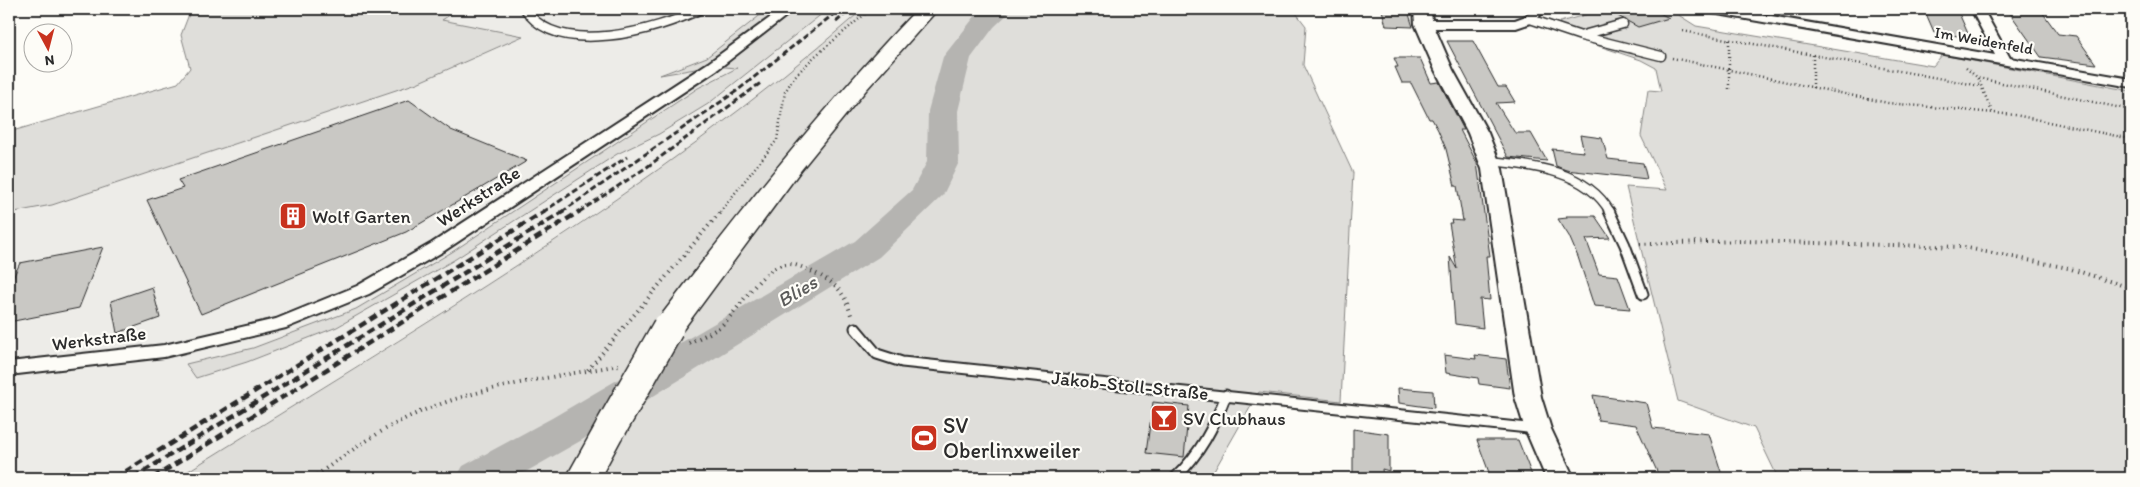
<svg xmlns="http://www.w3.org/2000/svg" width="2140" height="487" font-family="Itim,sans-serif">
  <rect width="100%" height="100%" fill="#fdfcf7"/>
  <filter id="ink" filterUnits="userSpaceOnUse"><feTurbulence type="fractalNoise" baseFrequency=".02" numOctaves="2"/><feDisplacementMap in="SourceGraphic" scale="10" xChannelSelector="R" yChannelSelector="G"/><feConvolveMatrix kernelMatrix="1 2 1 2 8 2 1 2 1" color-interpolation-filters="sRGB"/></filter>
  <g filter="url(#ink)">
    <path fill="#edece8" d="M459,9H768L707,57L664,73L713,66L739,68L698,88L452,252L356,309L253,348L186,364L197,378L247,362L337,327L454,260L617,154L659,134L708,104L828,9H863L809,56L738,113L644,180L494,280L177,478H9V213L52,205L417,83L522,37L442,20Z"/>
    <path fill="#dfdeda" stroke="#858482" d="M191,9H459L442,20L523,36L417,83L52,205L9,213V132L178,83L190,68L181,35Z
      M768,9H828L708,104L659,134L617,154L454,260L337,327L247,362L196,378L186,364L253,348L356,309L452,252L698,88L737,68L713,66L660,75L707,57Z
      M863,9H1293L1306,26L1303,65L1353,173L1341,401L1259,392L1210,478H177C412,331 654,192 863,9Z
      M1606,9H1669L1696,26L1933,66L1942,55L2131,91V478H1778L1754,428L1678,401L1626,187L1667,190L1641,136L1648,90L1661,91L1656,68L1641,60L1554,31L1560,22Z"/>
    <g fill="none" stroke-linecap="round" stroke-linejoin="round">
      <path fill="#b5b4b1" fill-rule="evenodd" d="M984,9H1013L994,27L971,58L958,111L959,162L943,195L879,257L582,440L515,478H456L463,466L552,418L855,241L912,190L927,162L928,111L943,57L976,15Z"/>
    </g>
    <path fill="#c9c8c4" stroke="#2b2b2b" d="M1645,9H1652L1669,18L1638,27L1618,16Z
      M1924,9H1957L1970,38L1934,32Z
      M2007,9H2040L2058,34L2076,36L2096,64L2041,57Z
      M1382,10L1408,11L1413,27L1386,26Z
      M1447,41H1473L1498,87H1506L1515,102L1496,103L1515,133H1531L1547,161L1508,157Z
      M1394,58H1420L1431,83L1439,82L1464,130H1460L1477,163L1490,256H1486L1490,300L1480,299L1483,328L1455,324L1450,257L1457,269L1449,223H1452L1451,220L1463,221L1457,186H1455L1446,149L1438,130L1432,119H1429L1411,83H1402L1395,67H1398Z
      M409,100L451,130L527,161L406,232L201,314L147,200L183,188L178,180Z
      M1580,135L1602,138L1608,159L1643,163L1647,179L1566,170L1556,166L1552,149L1584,152Z
      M1566,216H1595L1610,238L1586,239L1599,274L1618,276L1630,309L1594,306L1578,257L1569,236L1558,219L1567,218Z
      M103,247L79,308L9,322V286L20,263Z
      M152,287L160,318L117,333L111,301Z
      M1444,355L1476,359L1475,355L1506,359L1510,388L1479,384L1478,378L1446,373Z
      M1398,388L1433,391L1434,408L1399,403Z
      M1593,395L1646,403L1653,428L1709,434L1723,478H1660L1636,425L1598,420Z
      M1153,402L1189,406L1184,457L1146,453Z
      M1353,429L1389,434V471L1382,469L1383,478L1353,476Z
      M1477,440H1518L1533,478H1491Z"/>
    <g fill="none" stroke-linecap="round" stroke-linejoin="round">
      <g stroke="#2b2b2b" stroke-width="11">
        <path id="lane-far1" d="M525,9C557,59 658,30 701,9
          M1530,19L1581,36L1661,56
          M1583,35L1623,24
          M1490,161C1533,165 1587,171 1610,212"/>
      </g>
      <g stroke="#2b2b2b" stroke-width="13">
        <path id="lane" d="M1609,211L1625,245L1643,294
          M855,328L877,354L902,362L1536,429
          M1175,478C1200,454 1214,427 1226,395"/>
      </g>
      <g stroke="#2b2b2b" stroke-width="4">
        <path id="street" d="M782,9H795L718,69L444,251L369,294L286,328L164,357L9,375V362L164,345L276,319L357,286L432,243L708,63Z
          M1533,9H1546L1534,22L1516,28H1424L1418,24L1424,20H1515L1526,16Z
          M1706,9H1731L1995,55L1971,9H1983L2010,58L2131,79V87L1712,13Z"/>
      </g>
      <g stroke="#2b2b2b" stroke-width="4">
        <path id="secondary" d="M1414,9H1430L1433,24L1453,70L1488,133L1502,169L1541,397L1551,429L1574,478H1546L1525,429L1515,397L1482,169L1468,133L1435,70L1415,24Z"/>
      </g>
      <g stroke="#2b2b2b" stroke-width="3">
        <path id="highway" d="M917,9H938L866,90L801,170L679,335L668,338L657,335L653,328L657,321C739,213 823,107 917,9Z
          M612,414L624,417L628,426L600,478H566L600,417Z"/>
      </g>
      <path stroke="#2b2b2b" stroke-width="2.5" stroke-dasharray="1 3" stroke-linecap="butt" d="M1683,31L1981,86
        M1729,40V90
        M1813,55V88
        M1672,58L1888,103L2015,115L2131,139
        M1966,68L1978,78L2131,110
        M1978,78L1992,112
        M720,212L777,140L785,92L794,77L814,57L871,9"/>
      <path stroke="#2b2b2b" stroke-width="4" stroke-dasharray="1 4.5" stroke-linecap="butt" d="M1640,244L1744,241L1962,247L2068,268L2131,288
        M689,343C700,337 713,333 723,324C741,308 763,263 790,264C800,265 810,271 819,275C838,285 845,294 851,315
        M588,370L721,211
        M312,478C339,460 366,439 395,424C461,388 546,379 619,365"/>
      <use href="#lane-far1" stroke="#fdfcf7" stroke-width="8"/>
      <use href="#lane" stroke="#fdfcf7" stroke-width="9"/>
      <use href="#street" fill="#fdfcf7" fill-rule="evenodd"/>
      <use href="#secondary" fill="#fdfcf7" fill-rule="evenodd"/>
      <use href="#highway" fill="#fdfcf7" fill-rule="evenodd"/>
      <path stroke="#2b2b2b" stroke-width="3" stroke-dasharray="6 3" stroke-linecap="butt" d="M836,22L851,9
        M543,212L627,157
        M562,212L738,90L840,9
        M579,212L647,167L762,82"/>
      <path stroke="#2b2b2b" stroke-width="4.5" stroke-dasharray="8 4.5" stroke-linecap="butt" d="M115,478L545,211
        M133,478L564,211
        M153,478L580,211"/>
      <g stroke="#2b2b2b" stroke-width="34" stroke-linecap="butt">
        <path id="highway-bridge" d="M612,426L668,328"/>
      </g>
      <use href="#highway-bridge" stroke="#fdfcf7" stroke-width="31"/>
    </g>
  </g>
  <defs>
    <g id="building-square" transform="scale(1.4375)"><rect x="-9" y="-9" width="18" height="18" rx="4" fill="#c8321e" stroke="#fdfcf7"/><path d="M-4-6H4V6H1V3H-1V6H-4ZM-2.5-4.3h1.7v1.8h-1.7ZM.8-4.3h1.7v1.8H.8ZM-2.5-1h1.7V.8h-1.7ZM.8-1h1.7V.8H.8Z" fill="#fff"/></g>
    <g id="bar-square" transform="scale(1.4375)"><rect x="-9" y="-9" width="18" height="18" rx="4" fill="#c8321e" stroke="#fdfcf7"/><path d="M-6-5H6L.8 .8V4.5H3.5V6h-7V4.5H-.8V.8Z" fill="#fff"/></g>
    <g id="stadium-square" transform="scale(1.4375)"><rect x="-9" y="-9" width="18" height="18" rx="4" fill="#c8321e" stroke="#fdfcf7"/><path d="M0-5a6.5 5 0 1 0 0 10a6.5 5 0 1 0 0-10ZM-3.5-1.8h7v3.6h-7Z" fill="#fff"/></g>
  </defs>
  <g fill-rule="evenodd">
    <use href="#building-square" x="293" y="216"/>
    <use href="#bar-square" x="1164" y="418"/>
    <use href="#stadium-square" x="924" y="438"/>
  </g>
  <g text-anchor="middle" stroke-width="4.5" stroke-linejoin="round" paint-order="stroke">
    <g font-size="16" fill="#2b2b2b" stroke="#fdfcf7">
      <text transform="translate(1984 40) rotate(10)" y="6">Im Weidenfeld</text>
    </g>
    <g font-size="19" fill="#2b2b2b" stroke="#fdfcf7">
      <text transform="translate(478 196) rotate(-33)" y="7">Werkstraße</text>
      <text transform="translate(99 338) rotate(-7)" y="7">Werkstraße</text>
      <text transform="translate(1130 385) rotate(6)" y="7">Jakob-Stoll-Straße</text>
    </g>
    <g font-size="19" fill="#2b2b2b" stroke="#fdfcf7" text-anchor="start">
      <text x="312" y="223">Wolf Garten</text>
      <text x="1183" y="425">SV Clubhaus</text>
    </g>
    <g font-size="20" font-style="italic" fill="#5b5b5a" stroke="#fdfcf7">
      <text transform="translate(797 291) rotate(-31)" y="7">Blies</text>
    </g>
    <g font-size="22" fill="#2b2b2b" stroke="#fdfcf7" text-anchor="start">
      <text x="943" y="433">SV<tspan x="943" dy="25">Oberlinxweiler</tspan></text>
    </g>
  </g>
  <rect width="2140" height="487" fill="none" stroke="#fdfcf7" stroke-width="30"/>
  <rect x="15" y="15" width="2110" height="457" fill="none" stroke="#2b2b2b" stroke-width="2" filter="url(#ink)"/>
  <g transform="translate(48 48) rotate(173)"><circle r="24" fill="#fdfcf7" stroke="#a9a8a5"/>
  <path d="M0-4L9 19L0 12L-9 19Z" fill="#c8321e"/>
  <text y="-8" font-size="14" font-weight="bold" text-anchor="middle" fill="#2b2b2b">N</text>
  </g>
</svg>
